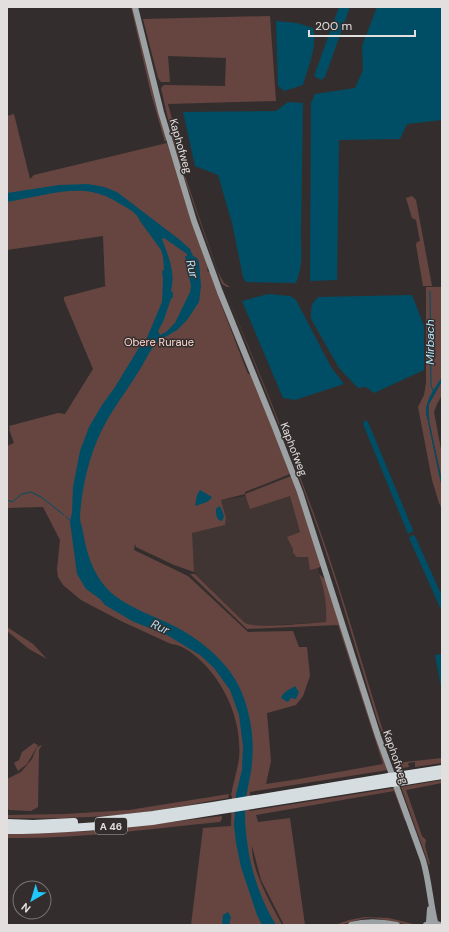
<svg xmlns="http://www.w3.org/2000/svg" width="449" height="932" font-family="'DM Sans',sans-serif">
  <rect width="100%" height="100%" fill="#332e2d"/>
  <path fill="#413533" d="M246,496L250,508L290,496L300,532L288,537L316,556L319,574L324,589L327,605L326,622L259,626L247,625L194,572L191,533L225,525L226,518L221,500Z"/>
  <path fill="#664540" d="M131,7H133L167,139L165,142L151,94Z
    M270,16L276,101L168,104L178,141L175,144L183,169H182L172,137L161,88L164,85L225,86L226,58L168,56L170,82H161L158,78L143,19Z
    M14,114L30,179L34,175L38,174L167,143L208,268L207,269L208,272L210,271L250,371L249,372L217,294L248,374H252L290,474L245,492V494L221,500L226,518L225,525L192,533L194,572L174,565L136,547L135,544L134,550L188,576L248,632L293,631L299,647H307L310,676L303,696L296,705L267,713L271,761L266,784L299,779L383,764L338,625L247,629L190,574H195L245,623C254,629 312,623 326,622C327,605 325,591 319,574L327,581L388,770L250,792L249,811L394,788L407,820L405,821L394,791L256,815L258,822L290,818L305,925H284L261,880L252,846C251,870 271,904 282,925H191L203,828L231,826L232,796L231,795C233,784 237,771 239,759C242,724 228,689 204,664C195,655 184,645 171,644L121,621L81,600L63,585L58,577L57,569L60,540L43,507L7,508V446L14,443L9,429H10L9,426L58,413L65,414L93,369L64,300V297L106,286L105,285L103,236L7,250V116Z
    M185,176L218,272L224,283L230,287H227L222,284L184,177Z
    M412,196L416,200L432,286H423L416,245L417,242L420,241L416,220L412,218L406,198Z
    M426,287H442V377L431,396L427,404L426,412L442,488V509L439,503L432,480L419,412L418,407L424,395L426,383Z
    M226,292C261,377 296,461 326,548C350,618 369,689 392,759L377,719L339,592L318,529L290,452Z
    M442,381V395L437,404L434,412L442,455V481L428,416L429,404Z
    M291,476H293L321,566L318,568L310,570L308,557H297L293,553V549L287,537L300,532L290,496L250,509L245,494Z
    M7,627L33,644L47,659L29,649L7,631Z
    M34,743L38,745L27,764L18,771L14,763L19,760L22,752Z
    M42,745L39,750L38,807L31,811L9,810L7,807V779L21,772L27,765L32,759L37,747Z
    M442,758V763L415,767V762L408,763L409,767L394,769L395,763Z
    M442,780V783L406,790L422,836L426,840L425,846L430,864L429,865L401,787Z
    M229,794L228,798C200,802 173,809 144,812C99,818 53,819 7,818V815L65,814L129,810Z
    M222,816V819L220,822C149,829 78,839 7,838V834L94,831Z
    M365,917L389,918L417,925C401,925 383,918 368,918C357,919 346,925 335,925L349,920Z"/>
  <path fill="#004e65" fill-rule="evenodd" d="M339,7H350L325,77L321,80L314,76Z
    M377,7H442V120L407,124L400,139L339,140L337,280L310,281L311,103L315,94L355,88L363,70L362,46Z
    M276,21L297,23L313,28C318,46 308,67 303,85L284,91L278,86Z
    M288,102L303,103L301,239C302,257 302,267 296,283L246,282L243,277L232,223L218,175L195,166L183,112L276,111Z
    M88,184L104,187L117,192L180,240L190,249L193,256L197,258L199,262L201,286L199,302L187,320L177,330L160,340L153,347C147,356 143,365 137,374C125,393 111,411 101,432C89,456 81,491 80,518C80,521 81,524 82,527C84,536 85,545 88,554C94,574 105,591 124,602C140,612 159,618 176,627C203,641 231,665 242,693C252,718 255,745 251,771C249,784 245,797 245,811C245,850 255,891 276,925H262L257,915L241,867L236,843L234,825L236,794L242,770L243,746L239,715L230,690L214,668L200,655L167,635L132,621L105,605L100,599L86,589L77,574L70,522L72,512L73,487L80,451L89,427L102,405L115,387L140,346L145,342L149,333L162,302L163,279L162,271L164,270L163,256L161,250L140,221C137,213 129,209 122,205C114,200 105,195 96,193C70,186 34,198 7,202V193L59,185ZM164,238L187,254V256H185L191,286L190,292L175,323L166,332L160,335L158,331L163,322L171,299L173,297V293L171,291C176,272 168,256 162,239Z
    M268,294L290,296L296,300L331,367L344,384L295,400L283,398L242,301Z
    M412,295L424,326V370L374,393L366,387L358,388L339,368L311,319V312L312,304L318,297Z
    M442,377V381L429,404L428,416L442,481V488L426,412C426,399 435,388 442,377Z
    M365,420L368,422L413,530L412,532L408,534L363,424Z
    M200,490L212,497C209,503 200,504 195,506L197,495Z
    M219,506L221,508L224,516L222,521C216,520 216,514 216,509Z
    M412,535L415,536L442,596V612L409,538Z
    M442,654V692L435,655Z
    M296,686V688L299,692L296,699L291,698L288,702L281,698C284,691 290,689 296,686Z
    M228,912L231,917L229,925H222L223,915Z"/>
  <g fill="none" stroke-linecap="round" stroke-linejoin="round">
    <path stroke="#004e65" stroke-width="1" d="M430,291L431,385L433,391
      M428,412L429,419
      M7,500L12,502L22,494L31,492L41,497L64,515
      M66,517L71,521"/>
    <path stroke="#9ca1a3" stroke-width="6" d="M135,7L161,112L194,221L220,292L274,425L300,492L378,736L423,860C429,880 430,901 435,922
      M429,922L430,909
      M351,925C366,921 382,922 397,925
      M426,925L432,922L440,925"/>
    <path stroke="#d6dde0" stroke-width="8" d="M397,776L442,769
      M399,782L442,775
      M99,821L153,815L213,806L389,777
      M7,823L33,824L74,822
      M7,830C56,830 104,826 152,821L391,783"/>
    <path stroke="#d6dde0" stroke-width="8" d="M389,777L397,776
      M391,783L399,782"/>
  </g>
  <g text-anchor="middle" stroke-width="3" stroke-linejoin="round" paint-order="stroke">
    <rect fill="#332e2d" stroke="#aeaaa9" stroke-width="1" x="95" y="818" width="32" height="16" rx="3"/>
    <g font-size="10" font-weight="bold" fill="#e3dfde">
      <text x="111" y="830">A 46</text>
    </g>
    <g font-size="11" fill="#e3dfde" stroke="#332e2d">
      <text transform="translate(181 146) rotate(74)" y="4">Kaphofweg</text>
      <text transform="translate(294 449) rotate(69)" y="4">Kaphofweg</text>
      <text transform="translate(396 757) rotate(71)" y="4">Kaphofweg</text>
    </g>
    <g font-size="11" fill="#fdd8d2" stroke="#332e2d">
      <text x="159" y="346">Obere Ruraue</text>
    </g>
    <g font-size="12" font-style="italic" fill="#afe4fb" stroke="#332e2d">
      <text transform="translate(192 269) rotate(76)" y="4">Rur</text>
      <text transform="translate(430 342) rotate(-90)" y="4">Mirbach</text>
      <text transform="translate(160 627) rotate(25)" y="4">Rur</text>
    </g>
  </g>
  <rect width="449" height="932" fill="none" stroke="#e3dfde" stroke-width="16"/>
  <g transform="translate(32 900) rotate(218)"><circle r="19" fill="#332e2d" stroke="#797574"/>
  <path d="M0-3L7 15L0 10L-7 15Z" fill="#20c9fd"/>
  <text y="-6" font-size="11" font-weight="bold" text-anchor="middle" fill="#e3dfde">N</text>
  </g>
  <path d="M309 30v6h106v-6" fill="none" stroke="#e3dfde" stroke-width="2"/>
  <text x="315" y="30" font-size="12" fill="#e3dfde" stroke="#332e2d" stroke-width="3" paint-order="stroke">200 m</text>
</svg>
